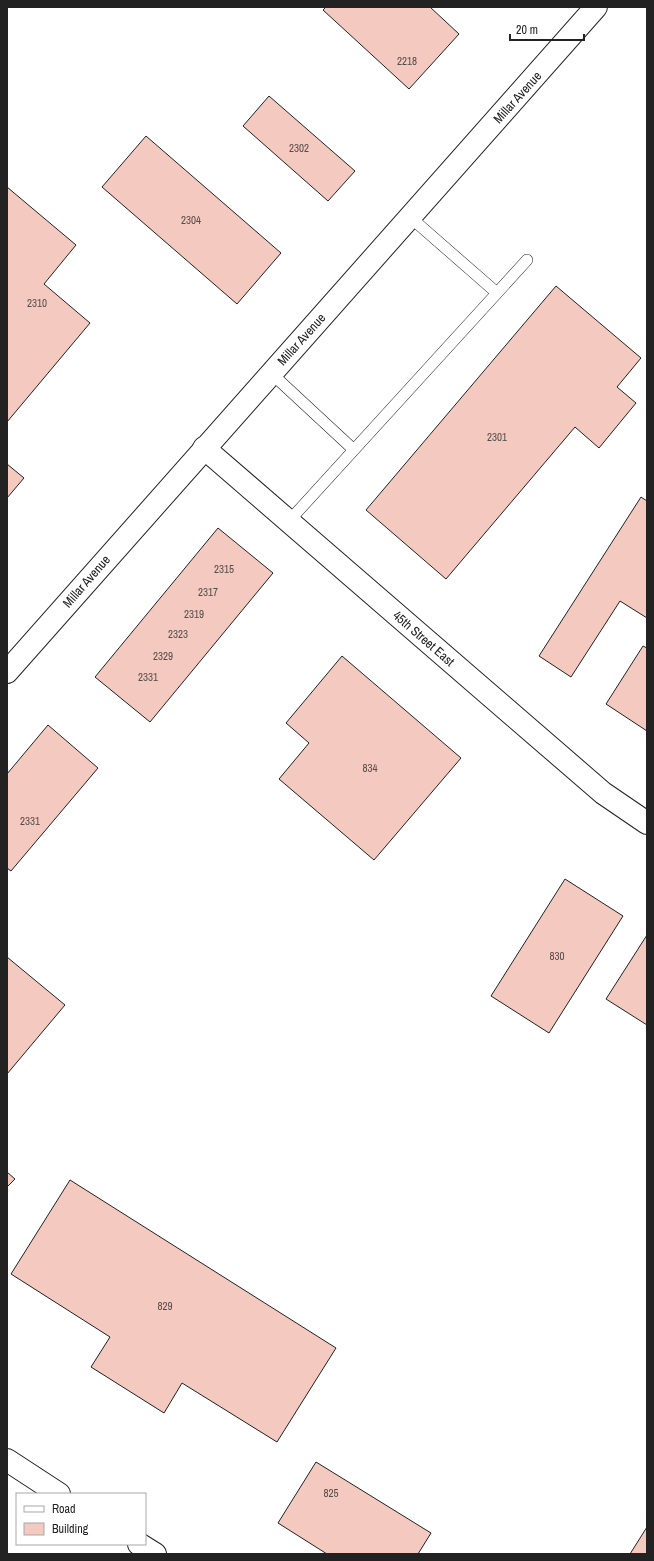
<svg xmlns="http://www.w3.org/2000/svg" width="654" height="1561" font-family="'Archivo Narrow',sans-serif">
  <rect width="100%" height="100%" fill="#fff"/>
  <path fill="#f3c9c0" stroke="#222" d="M326,7H430L459,34L409,89L323,10Z
    M269,96L355,171L328,201L243,126Z
    M146,136L281,253L237,304L102,187Z
    M7,187L76,245L44,284L90,323L7,422Z
    M556,286L641,358L617,387L636,403L599,448L575,427L446,579L366,510Z
    M7,464L24,478L7,498Z
    M641,497L647,501V618L620,601L571,677L539,656Z
    M218,528L273,573L150,722L95,677Z
    M643,646L647,648V731L606,704Z
    M342,656L461,758L374,860L279,779L309,743L286,723Z
    M48,725L98,768L11,871L7,868V774Z
    M565,879L623,916L549,1033L491,996Z
    M647,935V1025L606,999Z
    M7,957L65,1005L7,1074Z
    M7,1172L15,1179L7,1187Z
    M70,1180L336,1348L277,1442L182,1383L164,1413L91,1367L110,1337L11,1274Z
    M316,1462L431,1533L418,1554H327L278,1523Z
    M647,1527V1554H630Z"/>
  <g fill="none" stroke-linecap="round" stroke-linejoin="round">
    <g stroke="#222" stroke-width="12">
      <path id="lane" d="M410,217L497,293L527,260
        M271,373L354,450
        M289,521L497,293"/>
    </g>
    <g stroke="#222" stroke-width="24">
      <path id="street" d="M204,448L603,793L647,823
        M7,1460L59,1494
        M139,1544L155,1554"/>
    </g>
    <g stroke="#222" stroke-width="24">
      <path id="secondary" d="M7,672L596,7"/>
    </g>
    <use href="#lane" stroke="#fff" stroke-width="11"/>
    <use href="#street" stroke="#fff" stroke-width="22"/>
    <use href="#secondary" stroke="#fff" stroke-width="22"/>
  </g>
  <g text-anchor="middle" stroke-width="3" stroke-linejoin="round" paint-order="stroke">
    <g font-size="11" fill="#564c4a">
      <text x="407" y="65">2218</text>
      <text x="299" y="152">2302</text>
      <text x="191" y="224">2304</text>
      <text x="37" y="307">2310</text>
      <text x="497" y="441">2301</text>
      <text x="224" y="573">2315</text>
      <text x="208" y="596">2317</text>
      <text x="194" y="618">2319</text>
      <text x="178" y="638">2323</text>
      <text x="163" y="660">2329</text>
      <text x="148" y="681">2331</text>
      <text x="370" y="772">834</text>
      <text x="30" y="825">2331</text>
      <text x="557" y="960">830</text>
      <text x="165" y="1310">829</text>
      <text x="331" y="1497">825</text>
    </g>
    <g font-size="13" fill="#222" stroke="#fff">
      <text transform="translate(517 97) rotate(-48)" y="5">Millar Avenue</text>
      <text transform="translate(301 339) rotate(-48)" y="5">Millar Avenue</text>
      <text transform="translate(86 581) rotate(-49)" y="5">Millar Avenue</text>
      <text transform="translate(424 638) rotate(41)" y="5">45th Street East</text>
    </g>
  </g>
  <rect width="654" height="1561" fill="none" stroke="#222222" stroke-width="16"/>
  <rect x="16" y="1493" width="130" height="52" fill="#ffffff" stroke="#a7a7a7"/>
  <rect x="24" y="1506" width="20" height="6" fill="#ffffff" stroke="#a7a7a7"/>
  <text x="52" y="1513" font-size="12" fill="#222222">Road</text>
  <rect x="24" y="1523" width="20" height="12" fill="#f3c9c0" stroke="#a7a7a7"/>
  <text x="52" y="1533" font-size="12" fill="#222222">Building</text>
  <path d="M510 34v6h74v-6" fill="none" stroke="#222222" stroke-width="2"/>
  <text x="516" y="34" font-size="12" fill="#222222" stroke="#ffffff" stroke-width="3" paint-order="stroke">20 m</text>
</svg>
